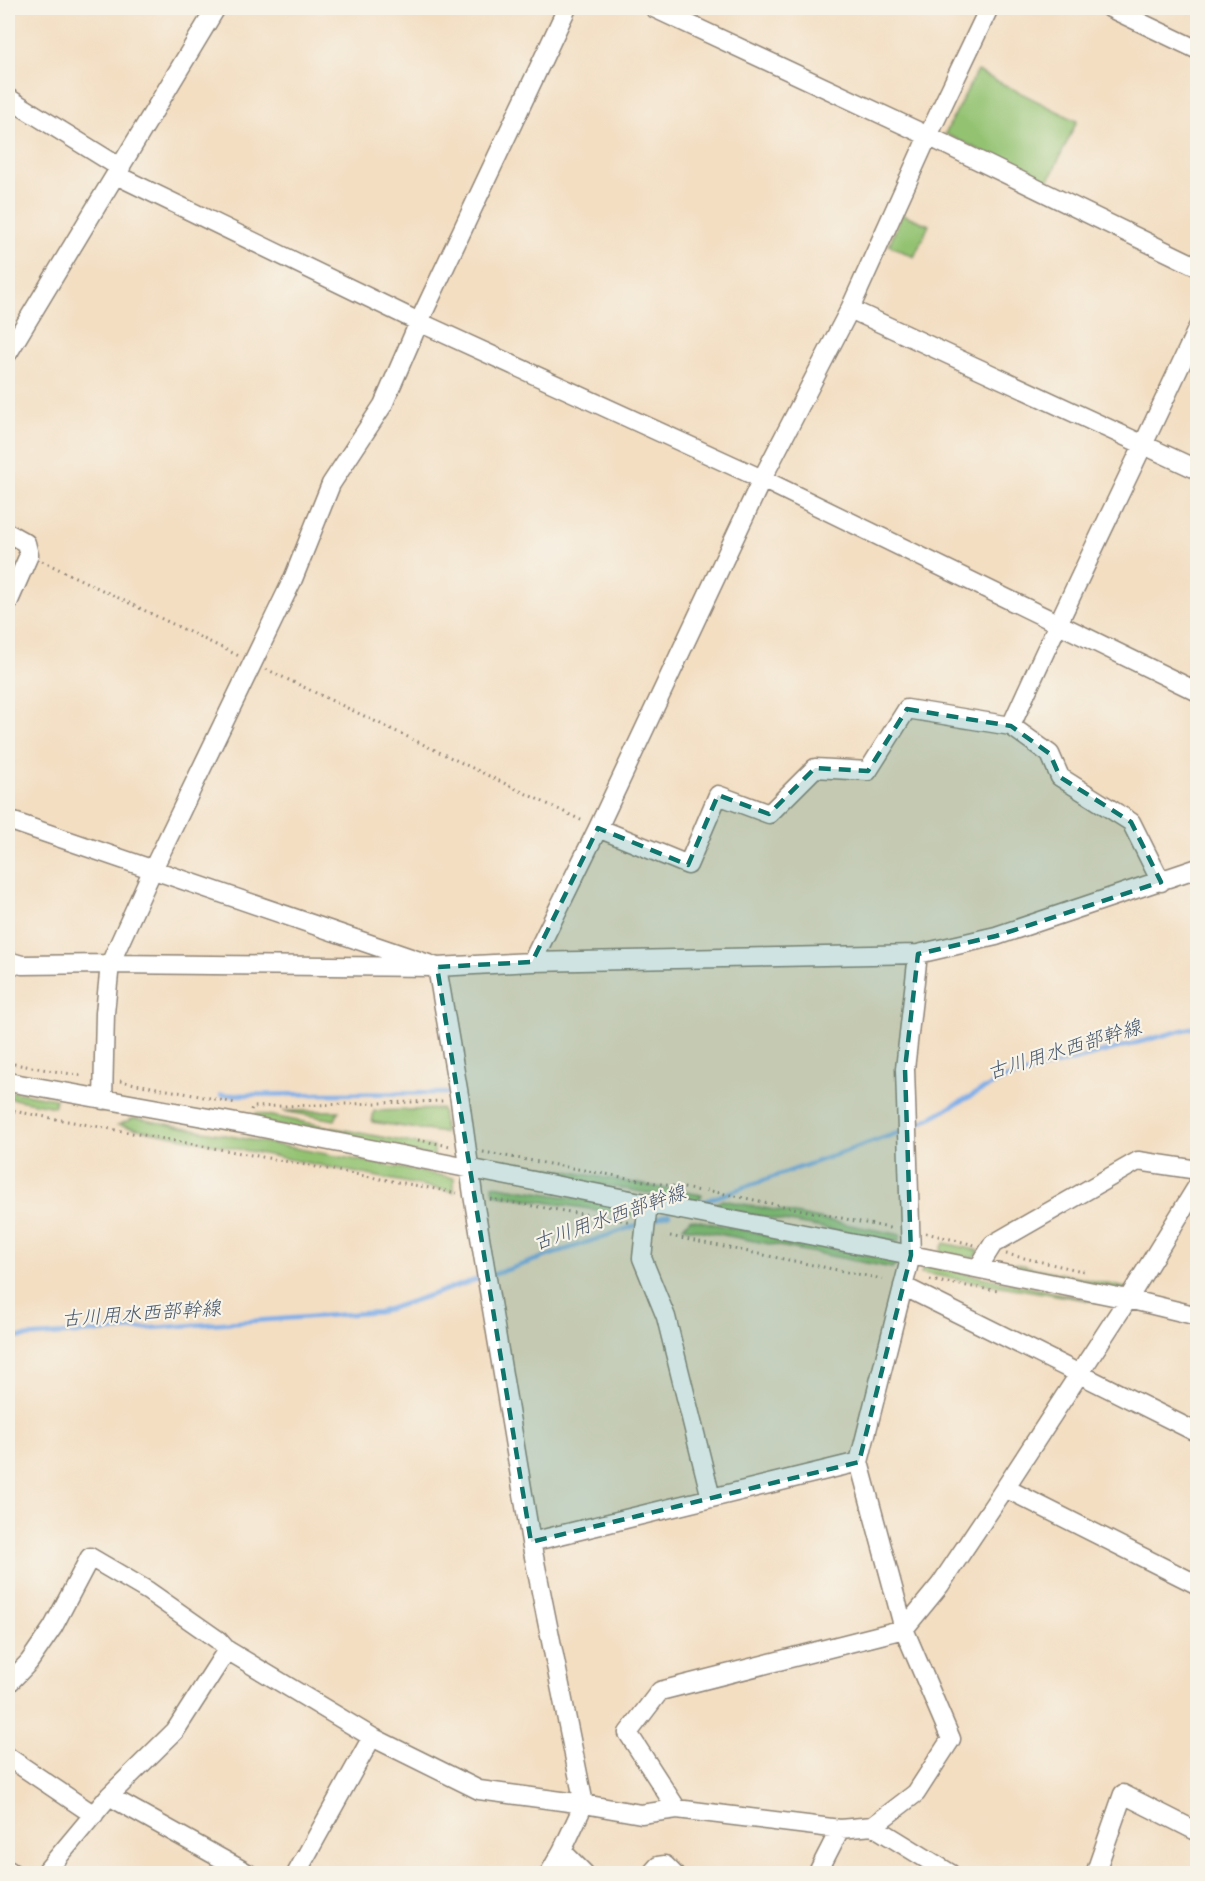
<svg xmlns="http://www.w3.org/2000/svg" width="1205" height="1881" font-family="'Balsamiq Sans','Klee One',sans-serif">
  <rect width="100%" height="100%" fill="#f7f3e8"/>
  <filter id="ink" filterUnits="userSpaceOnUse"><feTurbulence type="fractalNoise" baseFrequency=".0167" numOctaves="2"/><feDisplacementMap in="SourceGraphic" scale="12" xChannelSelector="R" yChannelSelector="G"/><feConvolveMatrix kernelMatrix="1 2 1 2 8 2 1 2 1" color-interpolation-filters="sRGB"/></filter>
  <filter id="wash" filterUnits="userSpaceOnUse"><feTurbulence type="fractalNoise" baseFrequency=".008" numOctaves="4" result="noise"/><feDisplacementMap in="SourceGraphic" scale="24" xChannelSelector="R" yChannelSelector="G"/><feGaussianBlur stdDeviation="1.35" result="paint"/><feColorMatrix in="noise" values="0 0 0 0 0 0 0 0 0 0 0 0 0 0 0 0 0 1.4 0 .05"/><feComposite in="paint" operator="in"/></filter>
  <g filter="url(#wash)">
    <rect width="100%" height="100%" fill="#f3dec2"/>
    <path fill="#93c271" stroke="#5f764e" stroke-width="1.5" d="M977,71L1077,121L1048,182L945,134Z
      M902,214L929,225L914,257L889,245Z
      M8,1091L56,1099L54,1107L8,1098Z
      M442,1109L445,1133L372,1122L374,1111Z
      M283,1111H339L335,1120Z
      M256,1113L434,1147V1157L257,1121Z
      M134,1118L454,1178V1192L118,1125Z
      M486,1157L702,1195L697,1202L485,1164Z
      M493,1185L635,1208V1216L494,1194Z
      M723,1200L901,1235L898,1242L707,1207Z
      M690,1219L898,1262L892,1268L683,1227Z
      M944,1243L980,1251L973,1258L940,1252Z
      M1008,1262L1126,1288L1124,1292L1005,1267Z
      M924,1265L1110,1304L921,1273Z"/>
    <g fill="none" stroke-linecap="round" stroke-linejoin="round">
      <path stroke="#7dade8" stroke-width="4.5" d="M221,1095L447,1093
        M911,1128L1001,1080L1198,1026
        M691,1206L903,1131
        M651,1220L669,1214
        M489,1276L640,1224
        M8,1338L380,1312L481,1278"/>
    </g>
  </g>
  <g filter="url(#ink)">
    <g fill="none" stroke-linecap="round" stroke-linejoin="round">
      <g stroke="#8f8476" stroke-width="21">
        <path id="minor" d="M654,8L928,136L1198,267
          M1110,8L1198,50
          M8,98L121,168
          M116,175L419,322L762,479L1198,692
          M850,309L1198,470
          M8,353L216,8
          M8,533L26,543L29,555L8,603
          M1011,726C1071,592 1137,461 1198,327
          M8,820L437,967L460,1101L473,1195L531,1542L584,1804L562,1851L549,1874
          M598,828L688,865L718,795L769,814L815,768L868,771L907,709L1011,726L1050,754L1060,777L1131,822L1161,882
          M8,961L22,965L110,964L437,967L532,962L918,954L996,936L1198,868
          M532,962L598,828L762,479L850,309L928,136L989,8
          M8,1082L248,1125L911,1255L1128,1299L1198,1316
          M103,1100L105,1013L110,964L153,869L293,579L331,484L383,405L419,322L567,8
          M648,1203L642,1258L666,1317L711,1498
          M978,1268L993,1244L1138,1161L1198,1170
          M903,1286L1198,1433
          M1005,1488L1198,1585
          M531,1542L859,1462
          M8,1684L29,1662L53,1627L90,1557L148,1591L218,1640L227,1650L372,1737L479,1790L584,1804L641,1814L677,1809L840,1829L873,1826L916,1793L951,1739L904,1629L859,1462L911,1255L905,1069L918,954
          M8,1757L94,1815
          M109,1796L249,1874
          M677,1809L628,1733L660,1691L904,1629L940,1585L1005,1488L1128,1299L1198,1185
          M873,1826L951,1874
          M562,1851L585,1874
          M8,1870L14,1874
          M44,1874L109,1796L175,1731L227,1650
          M296,1874L372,1737
          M651,1874L658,1866L665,1865L674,1874
          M817,1874L840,1829
          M1095,1874L1123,1794L1198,1832"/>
      </g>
      <path stroke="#8f8476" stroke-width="3" stroke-dasharray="1.5 4.5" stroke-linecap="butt" d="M42,561L239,656
        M266,669L585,822
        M8,1063L83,1076
        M120,1081L236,1103
        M8,1110L457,1193
        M251,1110L252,1107L443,1101
        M418,1140L450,1146
        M483,1152L700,1191
        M706,1190L894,1229
        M490,1199L632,1222
        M926,1233L975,1245
        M670,1236L887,1280
        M1006,1254L1087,1272
        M930,1280L998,1291"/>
      <use href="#minor" stroke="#fff" stroke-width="18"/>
    </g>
  </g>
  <path fill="#0f766e" fill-opacity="0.2" stroke="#0f766e" stroke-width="4.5" stroke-dasharray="12 8" stroke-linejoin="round" d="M907,709L1011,726L1050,754L1060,777L1131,822L1161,882L996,936L918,954L905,1069L911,1255L859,1462L531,1542L437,967L532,962L598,828L688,865L718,795L769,814L815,768L868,771Z"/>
  <g text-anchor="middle" stroke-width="4.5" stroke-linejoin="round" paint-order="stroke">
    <g font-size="20" font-style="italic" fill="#48586d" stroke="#f7f3e8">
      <text transform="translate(1064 1049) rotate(-17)" y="7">古川用水西部幹線</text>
      <text transform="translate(609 1217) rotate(-19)" y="7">古川用水西部幹線</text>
      <text transform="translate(141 1313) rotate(-4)" y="7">古川用水西部幹線</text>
    </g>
  </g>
  <rect width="1205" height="1881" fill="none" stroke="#f7f3e8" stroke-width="30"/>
</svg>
